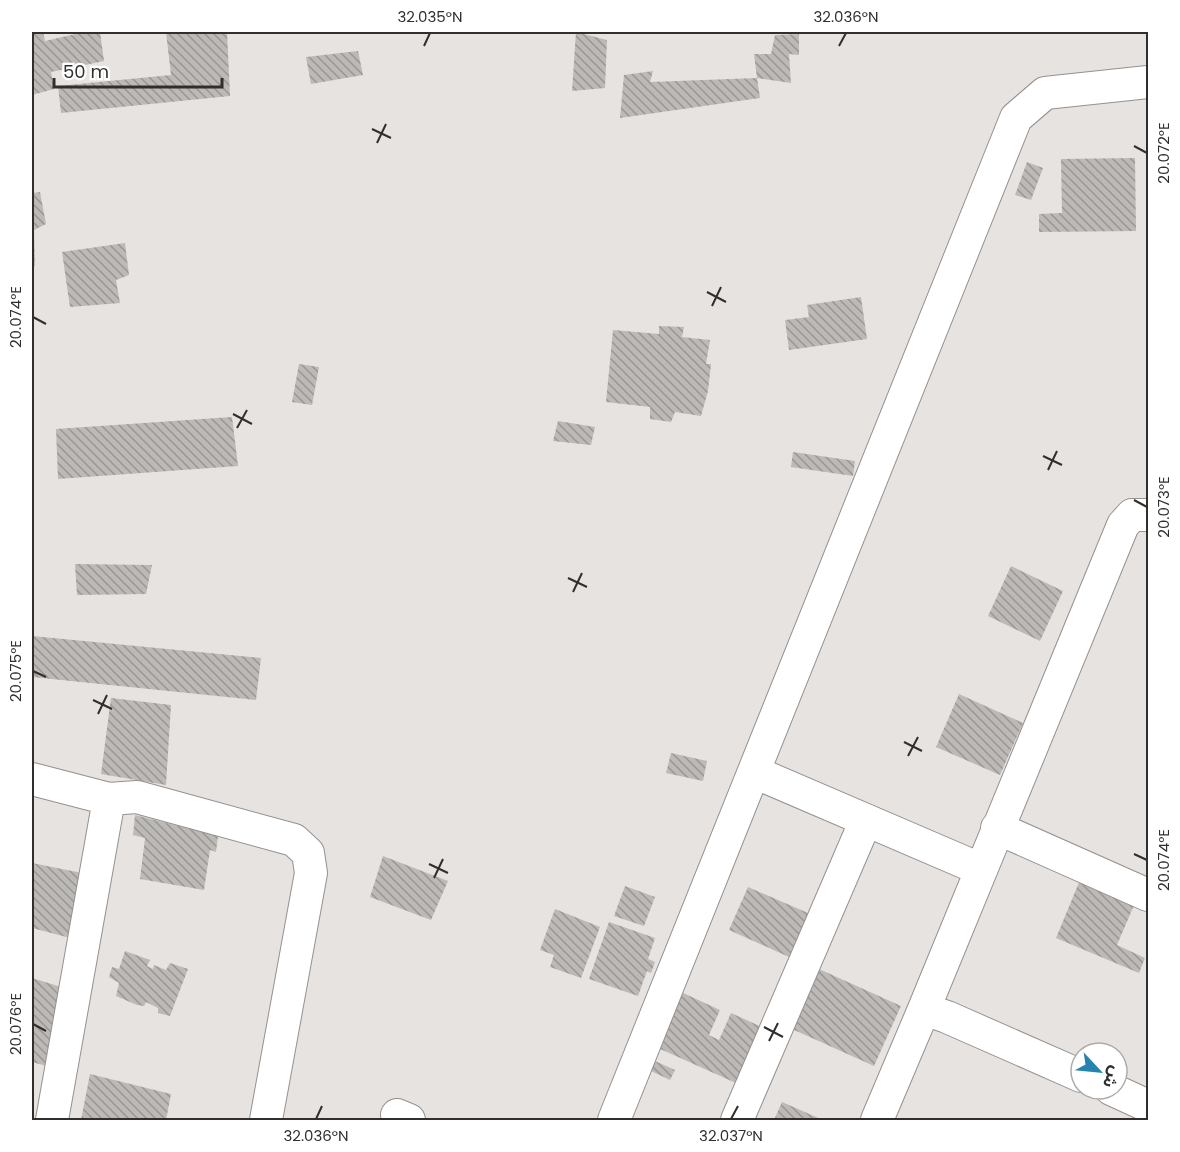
<svg xmlns="http://www.w3.org/2000/svg" width="1180" height="1152" font-family="Poppins,'Noto Sans Arabic',sans-serif">
  <defs>
    <pattern id="building-back-hatch" width="6" height="6" patternUnits="userSpaceOnUse" patternTransform="scale(1.5)"><rect width="6" height="6" fill="#bcb9b6"/><path d="M-1 5l2 2M0 0l6 6M5-1l2 2" fill="none" stroke="#999794"/></pattern>
  </defs>
  <rect width="100%" height="100%" fill="#e7e3e0"/>
  <path fill="url(#building-back-hatch)" d="M32,32H43L45,41L84,32H100L104,61L51,72L54,89L32,95Z
    M166,32H227L230,96L61,113L58,86L171,75Z
    M576,32L607,40L605,88L572,91Z
    M799,34V55L789,54L791,83L757,78L760,98L620,118L624,75L653,71L650,82L757,78L754,54H771L775,35Z
    M358,51L363,75L311,84L306,57Z
    M1135,158L1136,231L1039,232V214L1062,213L1061,159Z
    M1027,162L1043,168L1031,200L1015,195Z
    M40,192L46,224L34,230L35,266L32,267V193Z
    M125,243L129,275L116,280L120,303L70,307L62,252Z
    M861,297L867,339L789,350L785,320L809,317L807,305Z
    M659,326L684,327L682,337L710,340L706,364H711L708,391L701,416L675,412L671,422L650,419V407L606,402L613,330L659,334Z
    M299,364L319,367L312,405L292,402Z
    M232,417L238,466L58,479L56,429Z
    M558,421L595,427L591,445L553,441Z
    M793,452L855,461L853,476L791,467Z
    M75,564L152,565L146,594L77,595Z
    M1011,566L1063,591L1040,641L988,616Z
    M32,636L261,658L256,700L32,677Z
    M959,694L1023,723L1000,775L936,747Z
    M111,698L171,705L166,785L101,774Z
    M671,753L707,761L703,781L666,773Z
    M135,815L218,836L216,852L210,850L204,890L140,879L145,838L133,835Z
    M383,856L448,881L431,920L370,897Z
    M32,863L92,875L78,940L32,928Z
    M1080,880L1135,903L1117,945L1145,958L1139,973L1056,938Z
    M625,886L655,897L644,926L614,916Z
    M748,887L808,913L789,957L729,930Z
    M555,909L600,927L581,978L550,967L554,955L540,950Z
    M609,922L655,938L648,959L655,962L651,973L647,971L638,996L589,979Z
    M125,951L150,960L147,966L153,969L154,965L166,970L170,963L188,969L170,1016L158,1013V1008L146,1002L144,1006L137,1005L116,996L119,983L109,977L112,967L119,969Z
    M819,969L901,1006L874,1066L792,1029Z
    M32,978L71,990L61,1070L32,1062Z
    M683,993L720,1010L709,1035L719,1040L731,1013L764,1028L738,1084L658,1048Z
    M655,1061L675,1070L670,1080L651,1071Z
    M90,1074L171,1094L166,1120H81Z
    M782,1102L823,1120H774Z"/>
  <g fill="none" stroke-linecap="round" stroke-linejoin="round">
    <g stroke="#95918f" stroke-width="34">
      <path id="minor" d="M754,772L980,869
        M32,779L109,799
        M997,828L1148,895
        M1081,1076L947,1017L924,1009L1123,525L1132,515H1148
        M1111,1089L1148,1106
        M397,1115L409,1120
        M52,1120L109,799L137,797L294,840L308,853L311,873L266,1120
        M614,1120L1016,118L1045,93L1148,82
        M737,1120L866,820
        M877,1120L924,1009"/>
    </g>
    <use href="#minor" stroke="#fff" stroke-width="32"/>
  </g>
  <path fill="none" stroke="#312f2e" stroke-width="2" d="M424,46L430,33M839,46L846,33M372,129L391,138M377,143L386,124M1134,146L1147,153M707,292L726,302M712,306L721,287M33,317L46,324M233,414L252,424M237,428L247,410M1043,456L1062,465M1048,470L1057,451M1134,500L1147,507M568,578L587,587M573,592L582,573M33,671L46,677M93,700L112,709M98,714L107,695M904,742L922,751M908,756L918,737M1134,854L1147,860M429,864L448,873M434,878L443,859M33,1024L46,1031M764,1027L783,1037M769,1041L778,1023M316,1119L322,1106M731,1119L738,1106"/>
  <rect width="1180" height="1152" fill="none" stroke="#ffffff" stroke-width="66"/>
  <g transform="translate(1099 1071) rotate(116)"><circle r="28" fill="#ffffff" stroke="#adacab" stroke-width="1.5"/>
  <path d="M0-4.5L10 22L0 15L-10 22Z" fill="#2682af"/>
  <text y="-9" font-size="16" font-weight="bold" text-anchor="middle" fill="#312f2e">ش</text>
  </g>
  <path d="M54 78v9h168v-9" fill="none" stroke="#312f2e" stroke-width="3"/>
  <text x="63" y="78" font-size="18" fill="#312f2e" stroke="#ffffff" stroke-width="4.5" paint-order="stroke">50 m</text>
  <rect x="33" y="33" width="1114" height="1086" fill="none" stroke="#312f2e" stroke-width="2"/>
  <g font-size="15" text-anchor="middle" fill="#312f2e">
    <text x="430" y="22">32.035°N</text>
    <text x="846" y="22">32.036°N</text>
    <text transform="translate(1164 153) rotate(-90)" y="5">20.072°E</text>
    <text transform="translate(16 317) rotate(-90)" y="5">20.074°E</text>
    <text transform="translate(1164 507) rotate(-90)" y="5">20.073°E</text>
    <text transform="translate(16 671) rotate(-90)" y="5">20.075°E</text>
    <text transform="translate(1164 860) rotate(-90)" y="5">20.074°E</text>
    <text transform="translate(16 1024) rotate(-90)" y="5">20.076°E</text>
    <text x="316" y="1141">32.036°N</text>
    <text x="731" y="1141">32.037°N</text>
  </g>
</svg>
